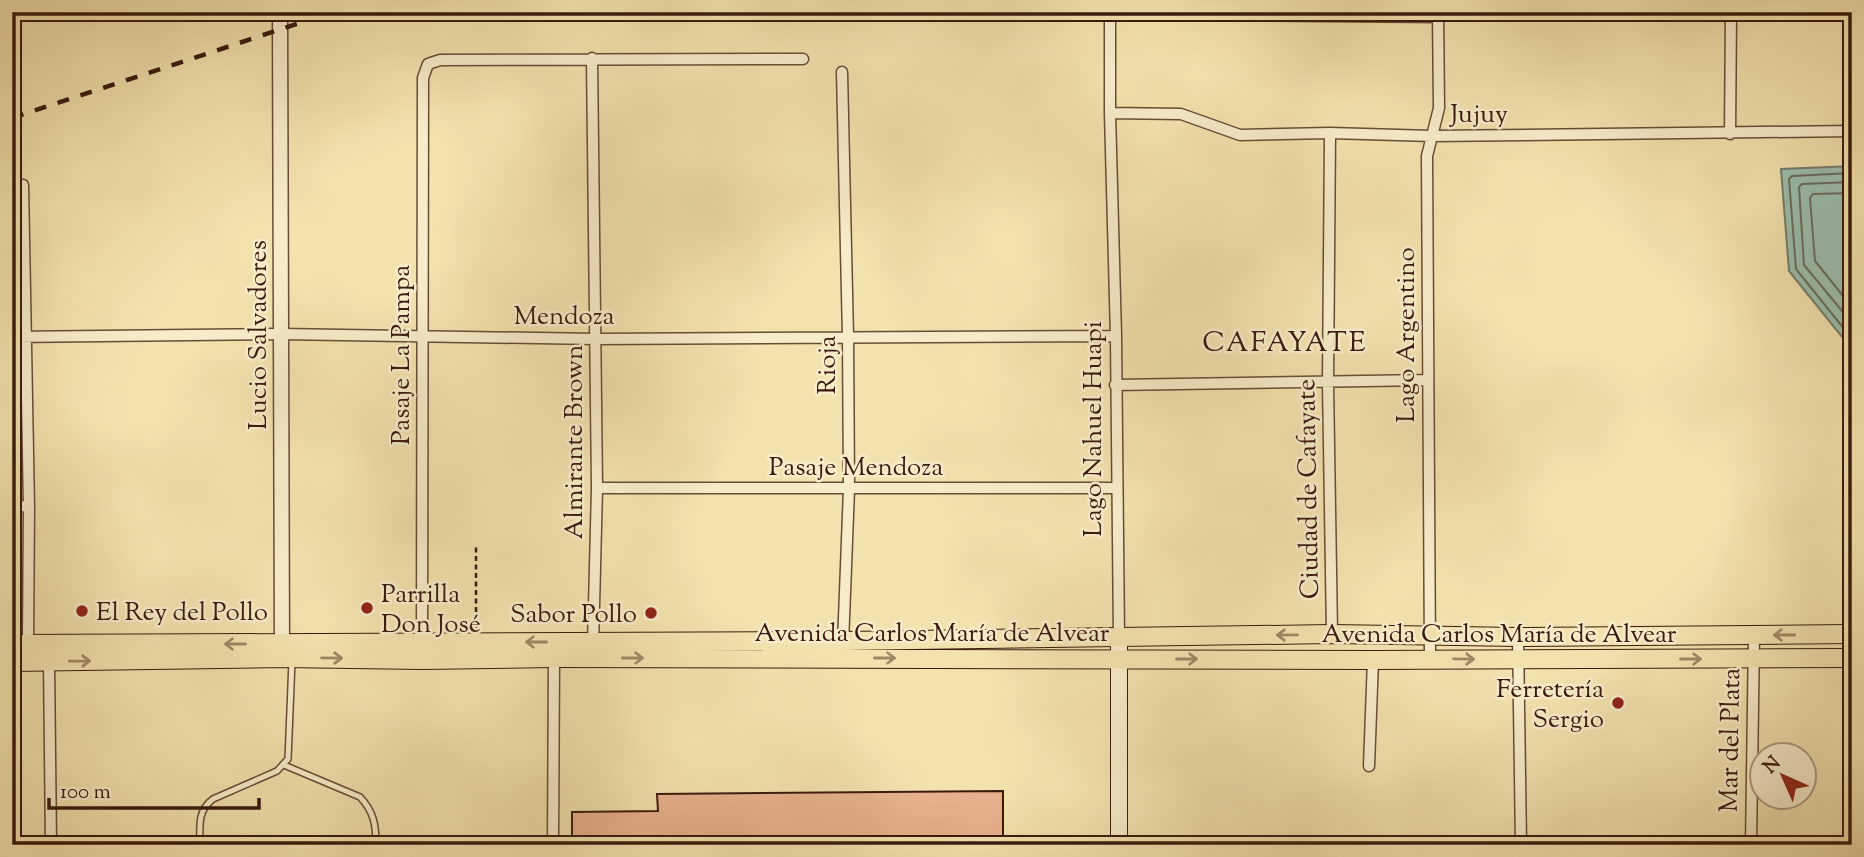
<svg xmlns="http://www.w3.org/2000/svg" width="1864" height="857" font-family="'Sorts Mill Goudy',serif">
  <rect width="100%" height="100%" fill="#f2e2ae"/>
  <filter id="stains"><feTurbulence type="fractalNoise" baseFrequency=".00286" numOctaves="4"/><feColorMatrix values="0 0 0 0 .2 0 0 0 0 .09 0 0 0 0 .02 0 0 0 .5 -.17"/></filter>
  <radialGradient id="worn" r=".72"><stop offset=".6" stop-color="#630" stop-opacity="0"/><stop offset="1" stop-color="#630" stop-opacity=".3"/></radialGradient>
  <path fill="#9bbeac" stroke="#747c6d" stroke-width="2" d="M1852,166V340L1842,337L1789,271L1781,169Z"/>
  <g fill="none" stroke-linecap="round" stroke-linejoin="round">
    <path stroke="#6a6c5d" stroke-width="2" d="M1852,173L1792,176L1789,179L1796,269L1845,330L1852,332
      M1852,182L1802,184L1799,187L1804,265L1852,323
      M1852,193L1813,194L1810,198L1815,261L1852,307"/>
  </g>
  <path fill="#e7b08c" stroke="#3a1a0e" stroke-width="2" d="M1003,791V845H572V812L658,811L657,794Z"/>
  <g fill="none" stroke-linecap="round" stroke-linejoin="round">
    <g stroke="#684c36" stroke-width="8">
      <path id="service" d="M284,765L360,797C374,812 376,825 376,845
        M200,845C200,826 197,811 213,799L277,771L288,759L292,661"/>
    </g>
    <g stroke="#684c36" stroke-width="13">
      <path id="minor" d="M1110,12V113L1116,336L1119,638
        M1110,14L1438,17
        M592,58L597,488L593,645
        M842,72L848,337L849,489L843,644
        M1110,113L1181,114L1240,135L1330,133L1432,136L1852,131
        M1330,133L1328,383L1332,634
        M1730,134L1731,12
        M23,185L29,507L28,644L31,646
        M12,337L281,334L596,339L1116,336
        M1115,385L1428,380
        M597,488H1116
        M12,505L29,507
        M1518,637L1521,845
        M422,647L423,78L428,64L440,60L803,59
        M46,658L49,661L51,845
        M1430,658L1427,156L1439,108L1438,12
        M1369,766L1373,660
        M553,845L554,658
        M1751,845L1754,635"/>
    </g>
    <g stroke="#684c36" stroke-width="17">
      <path id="tertiary" d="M280,12L282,653"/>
    </g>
    <g stroke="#3a1a0e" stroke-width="18">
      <path id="secondary" d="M1119,638V845"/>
    </g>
    <g stroke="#3a1a0e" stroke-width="20">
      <path id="primary" d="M12,644L843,641L1332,634L1518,637L1852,634
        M12,662L282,658L422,660L554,658L1373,660L1852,658"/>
    </g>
    <path stroke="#3a1a0e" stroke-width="2.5" stroke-dasharray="5 3.5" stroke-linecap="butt" d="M476,629V545"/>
    <use href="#service" stroke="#f7ecca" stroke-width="5"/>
    <use href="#minor" stroke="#f7ecca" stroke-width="10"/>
    <use href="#tertiary" stroke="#f7ecca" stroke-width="14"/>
    <use href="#secondary" stroke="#f7ecca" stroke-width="16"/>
    <use href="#primary" stroke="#f2e2ae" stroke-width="18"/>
    <path stroke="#3a1a0e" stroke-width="4.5" stroke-dasharray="12 12" stroke-linecap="butt" d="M12,118L333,12"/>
  </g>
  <defs><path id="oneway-shaft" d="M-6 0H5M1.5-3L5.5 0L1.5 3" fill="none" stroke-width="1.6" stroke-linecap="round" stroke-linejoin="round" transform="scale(1.75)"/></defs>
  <g stroke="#9f8866">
    <use href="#oneway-shaft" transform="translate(1287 635) rotate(179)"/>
    <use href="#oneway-shaft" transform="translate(1784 635) rotate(180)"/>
    <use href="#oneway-shaft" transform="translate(536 642) rotate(180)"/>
    <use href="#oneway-shaft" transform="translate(235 644) rotate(180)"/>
    <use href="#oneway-shaft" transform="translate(332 658) rotate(1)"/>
    <use href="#oneway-shaft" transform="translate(633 658)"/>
    <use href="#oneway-shaft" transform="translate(885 658)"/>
    <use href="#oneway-shaft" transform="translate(1187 659)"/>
    <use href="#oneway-shaft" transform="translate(1464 659) rotate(1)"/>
    <use href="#oneway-shaft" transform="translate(1691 659)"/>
    <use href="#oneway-shaft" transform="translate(80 661) rotate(-1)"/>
  </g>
  <g fill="#8f2418" stroke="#f7ecca" stroke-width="2.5">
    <circle cx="367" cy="608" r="7"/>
    <circle cx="82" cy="611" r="7"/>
    <circle cx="651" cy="613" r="7"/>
    <circle cx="1618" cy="703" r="7"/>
  </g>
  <g text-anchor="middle" stroke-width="5" stroke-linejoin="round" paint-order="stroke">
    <g font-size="26" fill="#3a1a0e" stroke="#f7ecca">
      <text x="1479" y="122">Jujuy</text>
      <text x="564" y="324">Mendoza</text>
      <text transform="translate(257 335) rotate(-90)" y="9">Lucio Salvadores</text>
      <text transform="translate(1405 335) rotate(-90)" y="9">Lago Argentino</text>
      <text transform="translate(400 355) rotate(-90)" y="9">Pasaje La Pampa</text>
      <text transform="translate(826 365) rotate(-90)" y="9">Rioja</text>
      <text transform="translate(1092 429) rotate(-90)" y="9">Lago Nahuel Huapi</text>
      <text transform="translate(573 442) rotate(-90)" y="9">Almirante Brown</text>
      <text x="856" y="475">Pasaje Mendoza</text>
      <text transform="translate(1307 489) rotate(-91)" y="9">Ciudad de Cafayate</text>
      <text x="932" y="641">Avenida Carlos María de Alvear</text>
      <text x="1499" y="642">Avenida Carlos María de Alvear</text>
      <text transform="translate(1729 740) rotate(-89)" y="9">Mar del Plata</text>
    </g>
    <g font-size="26" fill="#3a1a0e" stroke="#f7ecca" text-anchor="start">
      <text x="381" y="602">Parrilla<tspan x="381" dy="30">Don José</tspan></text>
      <text x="96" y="620">El Rey del Pollo</text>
      <text x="637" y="622" text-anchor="end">Sabor Pollo</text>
      <text x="1604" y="697" text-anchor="end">Ferretería<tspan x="1604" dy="30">Sergio</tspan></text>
    </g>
    <g font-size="28" letter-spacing="2" fill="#3a1a0e" stroke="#f7ecca">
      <text x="1285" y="351">CAFAYATE</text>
    </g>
  </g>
  <rect width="1864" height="857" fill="none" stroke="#f2e2ae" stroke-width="42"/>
  <rect x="14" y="14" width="1836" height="829" fill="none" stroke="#3a1a0e" stroke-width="3.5"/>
  <rect x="21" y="21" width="1822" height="815" fill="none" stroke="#3a1a0e" stroke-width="2"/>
  <g transform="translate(1783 776) rotate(315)"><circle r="33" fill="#f7ecca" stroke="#ab987f" stroke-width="2"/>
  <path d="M0-5L12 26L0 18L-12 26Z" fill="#8f2418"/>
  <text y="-10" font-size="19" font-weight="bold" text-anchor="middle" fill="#3a1a0e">N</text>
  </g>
  <path d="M49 798v10h210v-10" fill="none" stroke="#3a1a0e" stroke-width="3.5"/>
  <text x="60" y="798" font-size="21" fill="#3a1a0e" stroke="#f7ecca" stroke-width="5" paint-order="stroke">100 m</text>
  <rect width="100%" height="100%" filter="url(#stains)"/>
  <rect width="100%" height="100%" fill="url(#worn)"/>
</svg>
